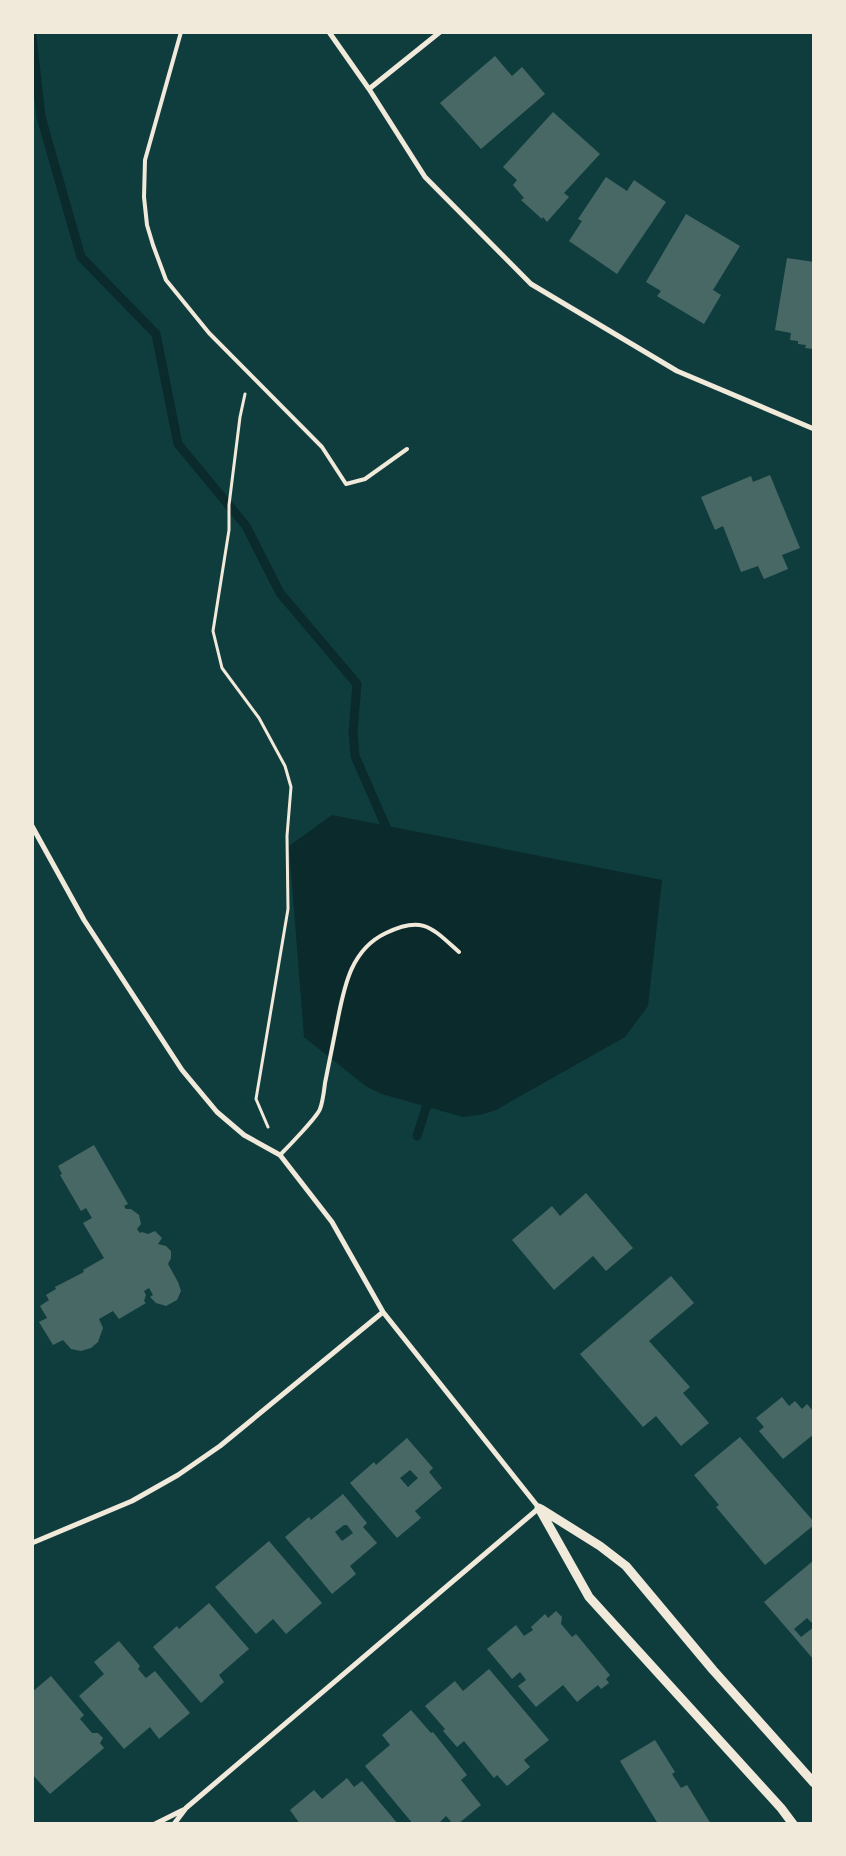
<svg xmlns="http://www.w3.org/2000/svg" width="846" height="1856" font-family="Jost,sans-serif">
  <rect width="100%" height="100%" fill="#0f3d3e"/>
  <path fill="#0a2a2b" d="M332,815L662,880L648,1006L625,1037L494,1111L479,1115L463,1117L382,1094L367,1087L304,1037L289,846Z"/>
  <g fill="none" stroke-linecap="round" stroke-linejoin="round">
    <path stroke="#0a2a2b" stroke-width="9" d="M32,36L41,117L81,257L156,334L178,444L246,526L280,593L357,684L353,732L355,756L390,836
      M417,1136L430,1095"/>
  </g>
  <path fill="#486865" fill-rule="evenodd" d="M495,56L512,76L522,67L545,94L481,149L440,103Z
    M553,112L600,154L564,193L569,197L547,222L543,217L542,219L521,200L524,198L513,185L517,180L503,167Z
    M606,177L627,191L634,180L666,202L617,274L569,241L582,221L578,219Z
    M686,214L740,246L713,290L721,295L704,324L657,296L661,291L646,282Z
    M787,258L814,262V349L805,348L806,345L798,344V341L790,340L791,333L775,330Z
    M770,475L800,548L782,555L788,569L764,579L758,566L741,572L723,526L715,530L701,497L751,476L753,482Z
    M94,1145L128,1204L124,1206L126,1209H131L139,1215L141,1224L137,1229L140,1233L142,1232L148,1234L155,1231L162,1238L158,1244L166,1246L171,1251V1258L168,1264L178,1282L181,1291L177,1300L166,1306L156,1303L150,1297L153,1295L149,1288L144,1291L146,1295L144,1301L146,1303L119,1319L113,1311L99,1319L103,1328L98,1342L91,1348L81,1351L71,1349L63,1340L53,1345L39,1322L47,1318L40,1306L49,1300L46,1295L56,1289L55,1287L84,1272L83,1270L104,1258L83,1223L92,1218L86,1208L81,1211L60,1175L62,1174L58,1166Z
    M586,1193L633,1248L606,1271L593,1256L554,1290L512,1240L552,1206L560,1216Z
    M671,1276L694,1303L649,1341L690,1387L683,1393L709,1423L681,1446L656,1416L643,1427L580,1354Z
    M782,1397L789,1406L795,1401L802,1409L807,1404L814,1412V1434L783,1459L759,1431L764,1427L756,1418Z
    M740,1437L814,1522V1525L765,1565L716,1507L719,1505L694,1475Z
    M407,1438L433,1468L429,1472L442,1488L415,1511L421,1518L397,1538L350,1483L374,1462L376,1465ZM410,1470L418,1478L408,1487L400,1478Z
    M343,1494L367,1523L363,1527L377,1543L350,1566L356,1574L332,1594L285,1537L309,1517L311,1520ZM344,1525H347L353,1533L342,1541L335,1532Z
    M269,1541L322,1603L286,1634L273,1619L256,1634L215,1587Z
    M814,1560V1625L807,1618L794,1629L801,1637L814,1627V1660L764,1602Z
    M209,1603L249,1649L219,1675L224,1682L201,1703L153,1647L177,1626L179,1629Z
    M556,1611L562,1617L561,1624L572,1637L576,1634L610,1675L606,1679L609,1683L601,1689L598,1685L577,1702L563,1685L536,1707L518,1686L526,1680L520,1672L512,1679L487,1649L516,1625L524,1636L533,1630L531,1627L545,1614L548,1618Z
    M119,1641L140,1666L138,1669L146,1678L155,1671L190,1713L159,1739L150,1727L124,1749L79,1696L104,1674L94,1662Z
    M489,1669L549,1740L524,1760L530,1767L507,1786L497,1775L494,1778L464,1741L457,1747L443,1731L445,1729L425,1706L455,1681L463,1691Z
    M51,1676L84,1715L80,1719L92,1733H98L103,1738L100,1743L104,1748L50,1794L32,1774V1692Z
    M411,1710L431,1733L433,1732L467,1775L461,1780L481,1805L458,1824H453L446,1816L438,1824H413L365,1766L390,1745L382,1735Z
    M655,1740L675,1772L672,1774L681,1788L687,1785L711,1824H658L620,1761Z
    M347,1778L354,1787L362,1781L398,1824H300L290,1810L314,1790L322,1799Z"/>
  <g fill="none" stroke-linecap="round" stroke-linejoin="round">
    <path stroke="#f1e9da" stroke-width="3" d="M245,394L240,417L229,505V530L213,631L222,668L259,718L285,766L291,787L287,836L288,909L256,1099L268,1127"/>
    <path stroke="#f1e9da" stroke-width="4" d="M181,32L145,160L144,197L147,225L153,245L166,280L209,333L322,447L346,484L365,479L407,449
      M280,1155C288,1147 317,1117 320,1109C323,1101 324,1091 325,1083C329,1063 333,1043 337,1023C344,988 350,950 386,933C423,915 432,928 459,952"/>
    <path stroke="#f1e9da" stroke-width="5" d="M329,32L369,89L425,177L531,284L677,371L814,429
      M369,89L440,32
      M32,826L84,920L182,1070L217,1112L244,1135L280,1155L332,1222L383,1312L539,1508L186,1808L174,1824
      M32,1543L132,1501L178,1475L220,1446L383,1312
      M155,1824L183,1810"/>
    <path stroke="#f1e9da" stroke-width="9" d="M539,1508L589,1597L781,1808L793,1824
      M541,1509L600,1546L626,1566L713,1670L814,1783"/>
  </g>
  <rect width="846" height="1856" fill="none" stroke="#f1e9da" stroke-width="68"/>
</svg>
